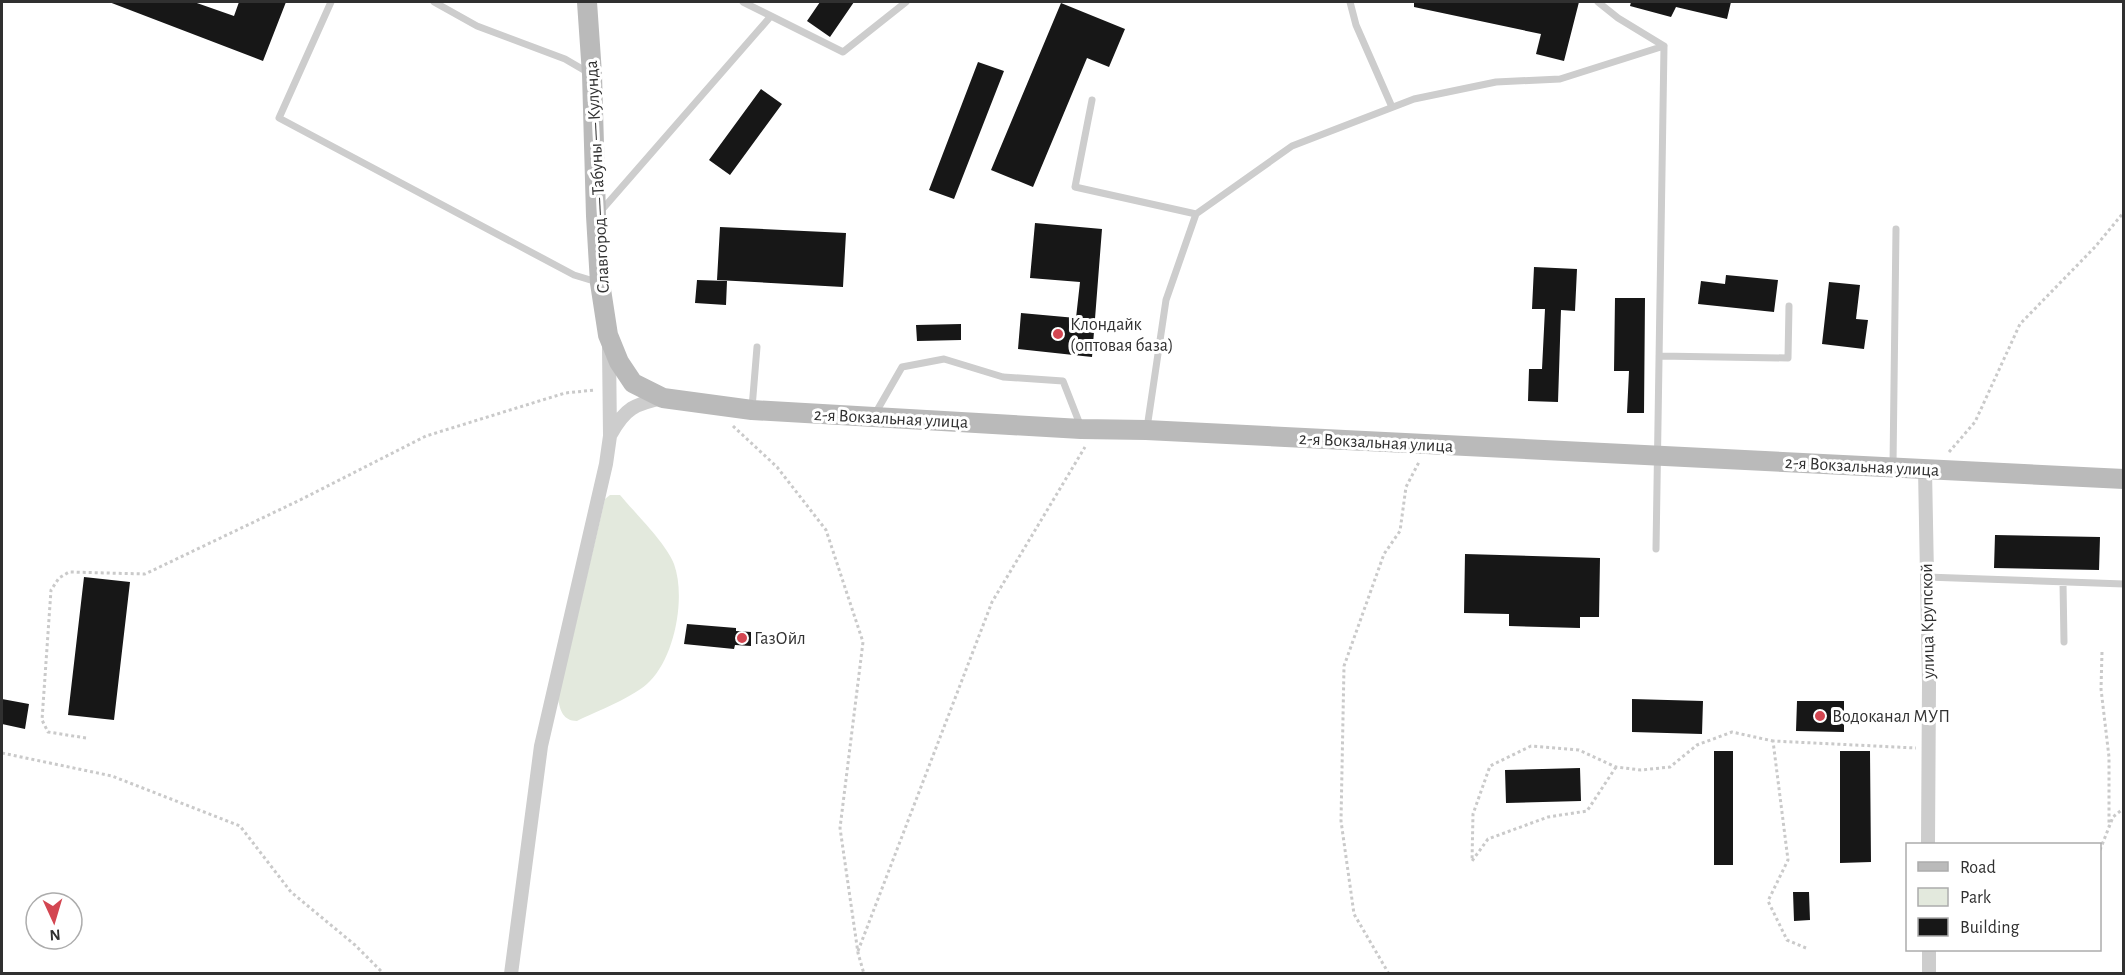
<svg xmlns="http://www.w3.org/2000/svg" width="2125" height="975" font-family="'Alegreya Sans',sans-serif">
  <rect width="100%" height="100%" fill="#fff"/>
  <path fill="#e3e9dd" d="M610,495H620C634,512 666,543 674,564C686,597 675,656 650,681C635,697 597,711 577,721C563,721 560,710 558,699L605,499Z"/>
  <path fill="#171717" d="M109,2H194L234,16L239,2H286L263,61Z
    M820,2H854L830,37L807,21Z
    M1414,2H1579L1564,61L1536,54L1541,34L1414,7Z
    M1631,2H1731L1727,19L1676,7L1671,17L1630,6Z
    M1061,3L1125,29L1109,67L1087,58L1033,187L991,170Z
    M978,62L1004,71L954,199L929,190Z
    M761,89L782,104L730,175L709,160Z
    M1035,223L1102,229L1092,357L1018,349L1021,313L1076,318L1080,282L1030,278Z
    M720,227L846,233L843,287L717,280Z
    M1534,267L1577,269L1575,311L1561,310L1558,402L1528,401L1529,369H1542L1545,309H1532Z
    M1726,275L1778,280L1774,312L1698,304L1701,281L1725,284Z
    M697,280L727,281L726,305L695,303Z
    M1829,282L1860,285L1856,319L1868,320L1864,349L1822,344Z
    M1615,298H1645L1644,413H1627L1629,371H1614Z
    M961,324V340L917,341L916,325Z
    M1995,535L2100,537L2099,570L1994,568Z
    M1465,554L1600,558L1599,617H1580V628L1509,626V614L1464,613Z
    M84,577L130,582L114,720L68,715Z
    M687,624L736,628V631L751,632V646L735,645L734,649L684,644Z
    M2,699L29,704L25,729L2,724Z
    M1632,699L1703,701L1702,734L1632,732Z
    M1797,701H1844V732L1796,731Z
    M1714,751H1733V865H1714Z
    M1840,751H1870L1871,862L1840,863Z
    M1580,768L1581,801L1506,803L1505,770Z
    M1793,892H1809L1810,920L1794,921Z"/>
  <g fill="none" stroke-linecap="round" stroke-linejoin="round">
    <path stroke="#cacaca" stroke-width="3" stroke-dasharray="3 3" stroke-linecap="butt" d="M733,426L777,467L826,530L863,642L840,828L858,953L864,974
      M1949,452L1975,422L2020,324L2095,247L2124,212
      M2102,652L2101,689L2109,757V827
      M86,738L48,732L42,720L51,590L59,578L69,572L145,574L300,500L426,436L565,393L595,390
      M2,753L112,776L240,826L291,892L355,945L384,974
      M1616,767L1587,811L1548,817L1488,839L1472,861L1473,814L1490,766L1531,746L1579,750L1616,767L1641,770L1670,767L1697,745L1732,732L1773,741
      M2100,850L2113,817L2124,808
      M1806,948L1787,940L1768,901L1788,860L1773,741L1916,748
      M858,951L992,602L1085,447
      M1389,974L1354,914L1341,821L1344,666L1384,554L1400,531L1406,487L1419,462"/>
    <path stroke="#cdcdcd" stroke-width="7" d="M331,2L279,118L574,275L597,282
      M434,2L477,26L565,59L589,73
      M1350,2L1356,25L1392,107
      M1598,2L1618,18L1664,46
      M771,16L843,52L906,2
      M1092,100L1075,187L1196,214
      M600,212L771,16L743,2
      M1659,356L1788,358L1789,306
      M752,408L757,347
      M875,414L902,367L944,359L1003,377L1063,381L1081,427
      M1147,428L1166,300L1196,214L1292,146L1414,99L1496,82L1560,79L1664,46
      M1893,465L1896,229
      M1656,549L1664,46
      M1926,577L2124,584
      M2063,583L2064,642"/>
    <path stroke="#cdcdcd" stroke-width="14" d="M611,434C625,408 635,404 663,398
      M1925,469L1929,683L1928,844
      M1929,950V974
      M511,974L541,746L606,464L610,436L609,347"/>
    <path stroke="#bababa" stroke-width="20" d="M587,2L592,74L596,216L600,283L608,335L619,362L633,383L663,398L752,410L1081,429L1146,430L2124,479"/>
  </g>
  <g fill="#d34651" stroke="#fff" stroke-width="2">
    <circle cx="1058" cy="334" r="6"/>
    <circle cx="742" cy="638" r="6"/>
    <circle cx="1820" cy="716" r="6"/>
  </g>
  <g text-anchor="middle" stroke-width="6" stroke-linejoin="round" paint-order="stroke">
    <g font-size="18" fill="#303030" stroke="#fff">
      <text transform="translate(597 177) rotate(-93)" y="6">Славгород — Табуны — Кулунда</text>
      <text transform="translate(891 418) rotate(3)" y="6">2-я Вокзальная улица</text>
      <text transform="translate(1376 442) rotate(3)" y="6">2-я Вокзальная улица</text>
      <text transform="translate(1862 466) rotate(3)" y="6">2-я Вокзальная улица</text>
      <text transform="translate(1927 621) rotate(-91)" y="6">улица Крупской</text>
    </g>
    <g font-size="18" fill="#303030" stroke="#fff" text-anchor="start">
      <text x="1070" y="330">Клондайк<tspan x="1070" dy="21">(оптовая база)</tspan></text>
      <text x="754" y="644">ГазОйл</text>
      <text x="1832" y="722">Водоканал МУП</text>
    </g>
  </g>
  <rect width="2125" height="975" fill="none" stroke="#303030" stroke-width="6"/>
  <rect x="1906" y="843" width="195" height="108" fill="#ffffff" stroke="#acacac" stroke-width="1.5"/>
  <rect x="1918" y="862" width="30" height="9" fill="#bababa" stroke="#acacac" stroke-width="1.5"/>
  <text x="1960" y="873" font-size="18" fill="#303030">Road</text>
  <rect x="1918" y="888" width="30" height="18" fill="#e3e9dd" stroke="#acacac" stroke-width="1.5"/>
  <text x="1960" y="903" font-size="18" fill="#303030">Park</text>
  <rect x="1918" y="918" width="30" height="18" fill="#171717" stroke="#acacac" stroke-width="1.5"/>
  <text x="1960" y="933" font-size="18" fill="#303030">Building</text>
  <g transform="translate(54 921) rotate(176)"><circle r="28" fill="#ffffff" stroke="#acacac" stroke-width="1.5"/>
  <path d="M0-4.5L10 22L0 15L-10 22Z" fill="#d34651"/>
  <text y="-9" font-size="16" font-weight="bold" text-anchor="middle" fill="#303030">N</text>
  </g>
</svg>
